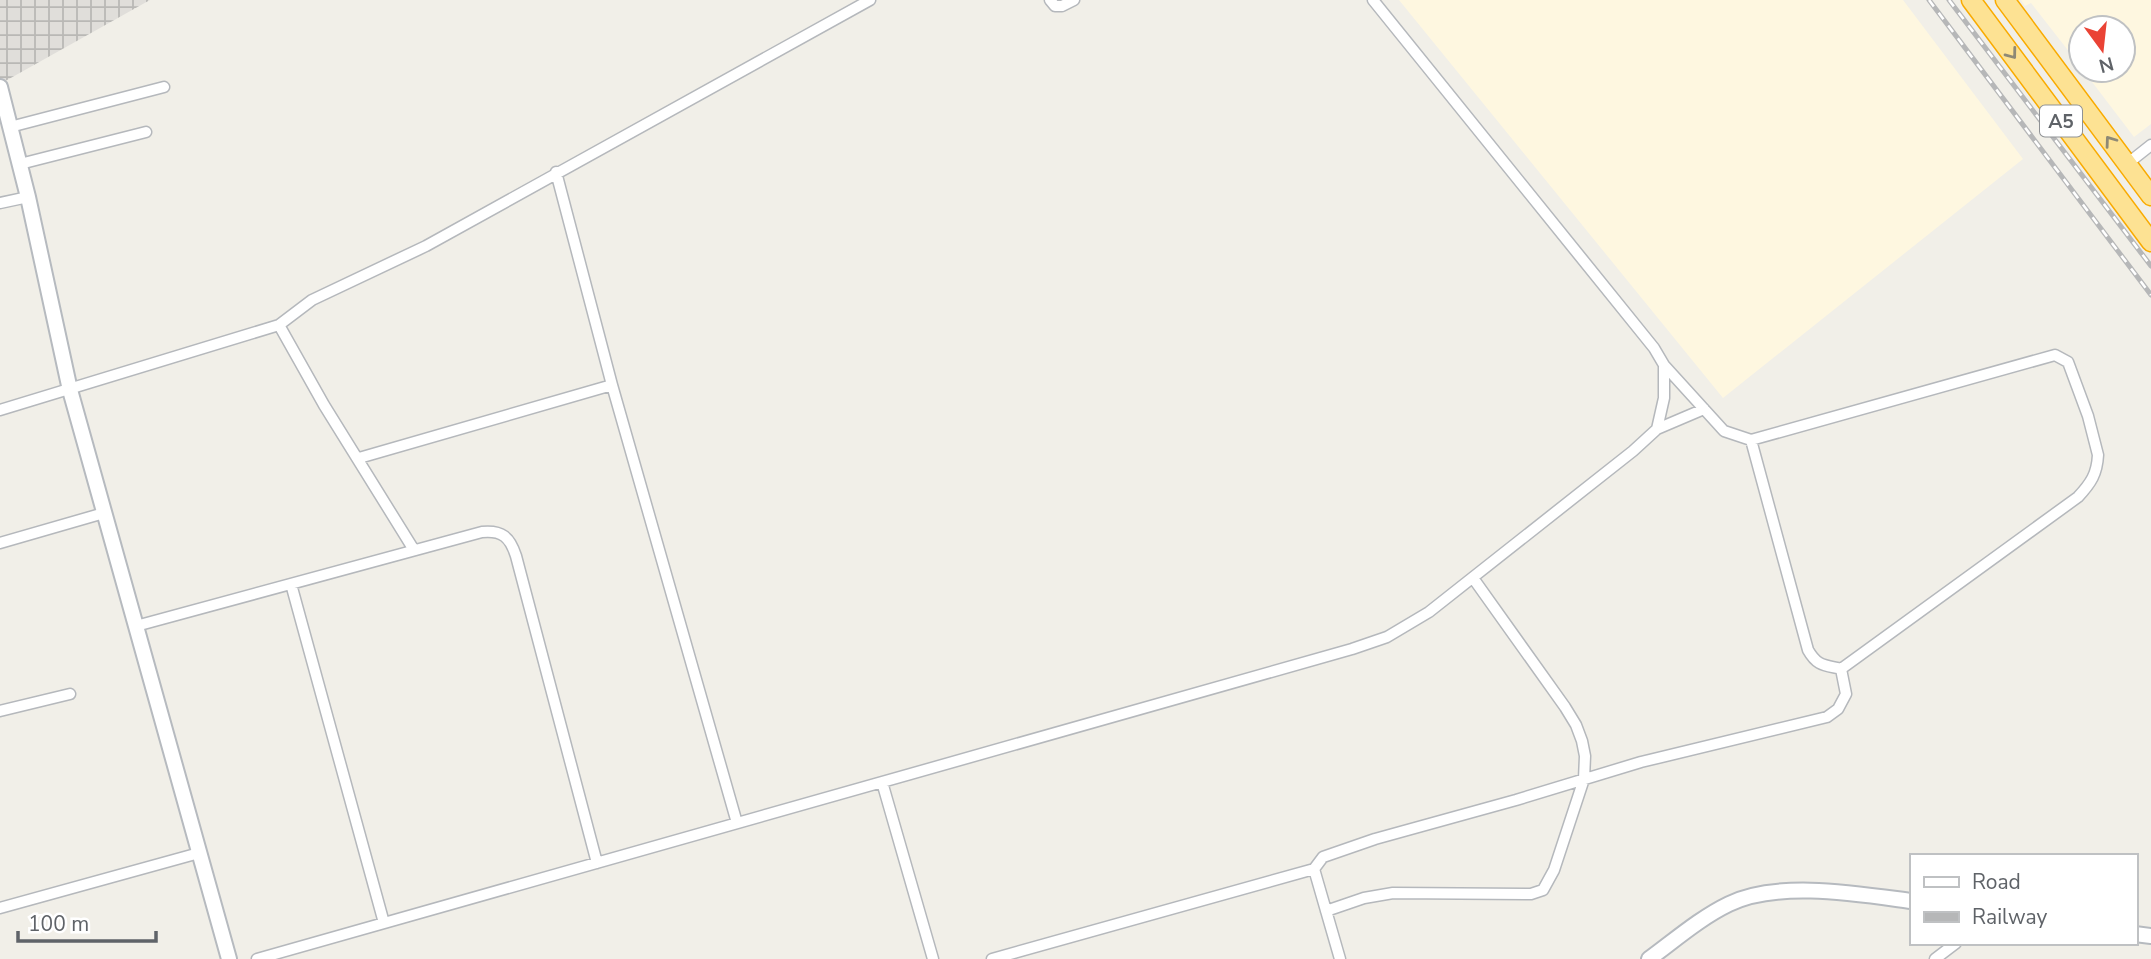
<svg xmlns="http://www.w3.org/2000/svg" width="2151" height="959" font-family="'Nunito Sans',sans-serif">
  <defs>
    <pattern id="industrial-grid" width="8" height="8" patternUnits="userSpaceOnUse" patternTransform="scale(1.75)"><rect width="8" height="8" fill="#e0deda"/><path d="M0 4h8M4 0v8" fill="none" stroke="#b9b8b5"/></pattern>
  </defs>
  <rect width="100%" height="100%" fill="#f1efe8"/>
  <path fill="#fef7e0" d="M1399,0H1903L2023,159L1723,398Z
    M2021,0H2151V124L2134,137L2083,70H2123V28H2081V67L2031,3L2025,6Z"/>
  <path fill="url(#industrial-grid)" d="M0,0H150L0,84Z"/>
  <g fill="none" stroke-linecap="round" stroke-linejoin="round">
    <g stroke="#b5b8bc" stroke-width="13">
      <path id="street" d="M1050,0L1055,6H1062L1074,0
        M10,127L164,87
        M20,164L146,132
        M2127,164L2151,145
        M556,172L612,385L737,823
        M0,203L28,197
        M279,325L324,405L414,550
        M1664,365L1724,431L1751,440L2055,355L2068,362L2088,416L2098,455C2097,474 2091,483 2078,497L1841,669C1824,665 1817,666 1808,650L1751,440
        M0,410L279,325L312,300L426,246L870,0
        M1657,429L1704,409
        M359,458L612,385
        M0,543L104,513
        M291,584L384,923
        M136,626L482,532C502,530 510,537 516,556L597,863
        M0,711L70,694
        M882,782L933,959
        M1314,869L1340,959
        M0,908L199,853
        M1326,911L1364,898L1393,893L1531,894L1543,890L1554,870L1584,779L1585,756L1582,741L1576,725L1565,707L1473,578
        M257,959L1352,649L1387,637L1429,612L1633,451L1657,429L1664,398V365L1654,348L1373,0
        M992,959L1314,869L1323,857L1375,839L1516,800L1641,762L1827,717L1838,709L1846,694L1841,669
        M1935,959L1956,943"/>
    </g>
    <g stroke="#b6babf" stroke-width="18">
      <path id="secondary" d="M0,87L28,197L70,390L229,959
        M2135,934L2151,936
        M1649,959C1675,940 1700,918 1729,904C1777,880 1859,894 1911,901"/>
    </g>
    <g stroke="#f9ab00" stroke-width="21">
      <path id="highway" d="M1971,0L2151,242
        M2005,0L2151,196"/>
    </g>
    <use href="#street" stroke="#fff" stroke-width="10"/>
    <use href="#secondary" stroke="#fff" stroke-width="14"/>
    <use href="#highway" stroke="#fde293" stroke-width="18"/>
    <g stroke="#b6b7b8" stroke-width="5">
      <path id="rail" d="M1929,0L2151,295
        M1949,0L2151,266"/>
    </g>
    <use href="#rail" stroke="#fff" stroke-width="2.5" stroke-dasharray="8" stroke-linecap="butt"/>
  </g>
  <defs><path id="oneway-chevron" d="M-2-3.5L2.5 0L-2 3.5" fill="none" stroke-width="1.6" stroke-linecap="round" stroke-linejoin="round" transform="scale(1.75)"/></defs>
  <g stroke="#8e8975">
    <use href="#oneway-chevron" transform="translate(2012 54) rotate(53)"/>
    <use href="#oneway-chevron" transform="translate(2110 141) rotate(-126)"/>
  </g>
  <g text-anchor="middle" stroke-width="5" stroke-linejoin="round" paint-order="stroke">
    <rect fill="#fff" stroke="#8f9295" stroke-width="2" x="2040" y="105.5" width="42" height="31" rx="5"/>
    <g font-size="19" font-weight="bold" fill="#5f6368">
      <text x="2061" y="128">A5</text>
    </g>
  </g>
  <rect x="1910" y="854" width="228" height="91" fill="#ffffff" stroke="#bfc1c3" stroke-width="2"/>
  <rect x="1924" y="877" width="35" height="10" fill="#ffffff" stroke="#bfc1c3" stroke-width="2"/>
  <text x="1972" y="889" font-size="21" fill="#5f6368">Road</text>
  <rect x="1924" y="912" width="35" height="10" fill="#b6b7b8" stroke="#bfc1c3" stroke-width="2"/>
  <text x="1972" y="924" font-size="21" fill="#5f6368">Railway</text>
  <g transform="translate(2102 49) rotate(165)"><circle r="33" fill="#ffffff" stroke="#bfc1c3" stroke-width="2"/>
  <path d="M0-5L12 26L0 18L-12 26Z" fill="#ea4335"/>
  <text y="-10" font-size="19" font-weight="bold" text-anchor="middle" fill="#5f6368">N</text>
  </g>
  <path d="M18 931v10h138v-10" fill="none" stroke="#5f6368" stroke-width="3.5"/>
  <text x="28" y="931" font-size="21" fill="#5f6368" stroke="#ffffff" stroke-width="5" paint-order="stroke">100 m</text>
</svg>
